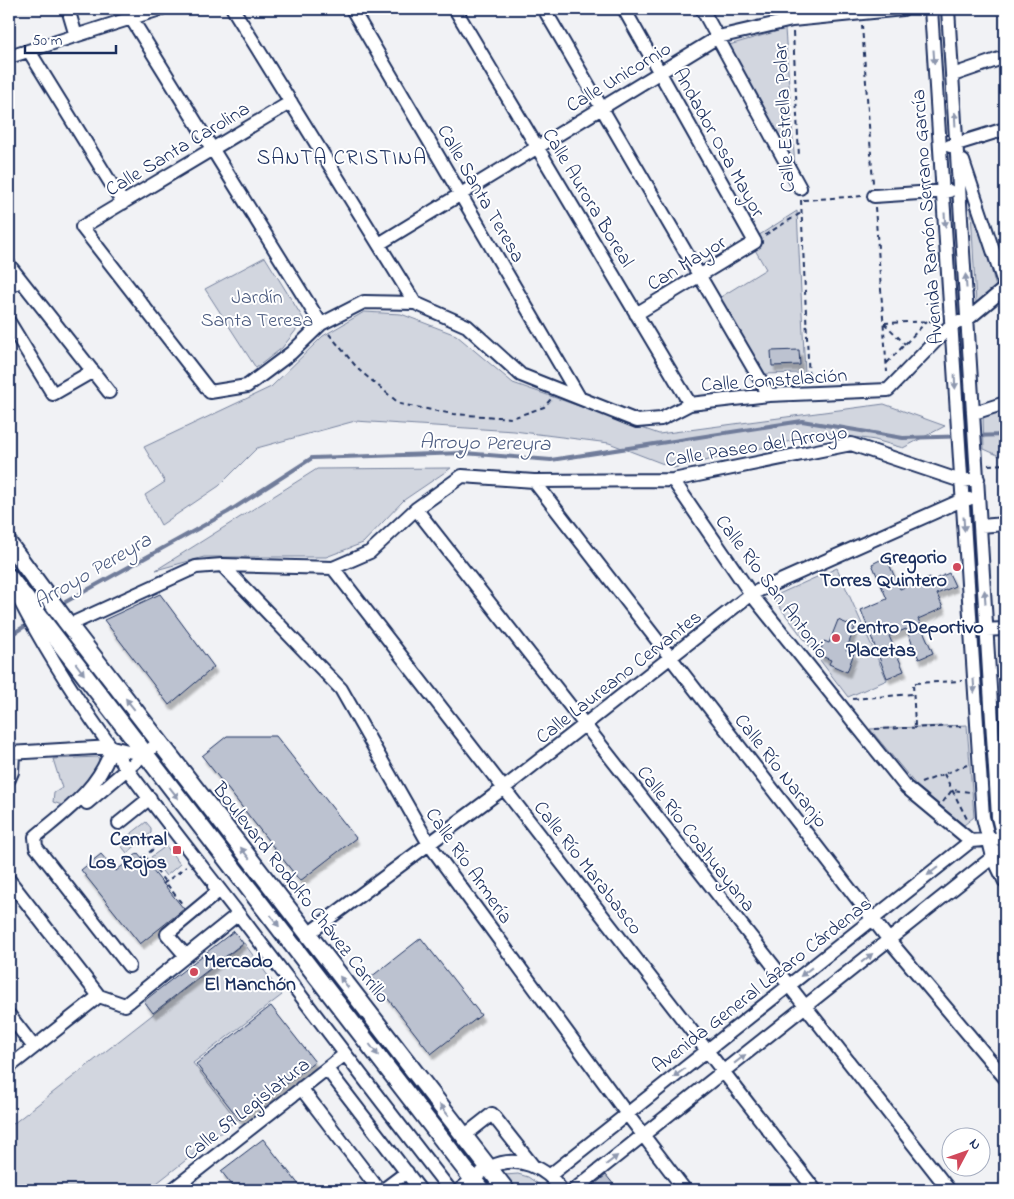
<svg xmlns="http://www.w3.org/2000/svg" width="1014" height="1199" font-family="'Indie Flower',sans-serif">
  <defs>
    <filter id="shadow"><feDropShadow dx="3" dy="5.5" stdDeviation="1" flood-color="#0004"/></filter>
  </defs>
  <rect width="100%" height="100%" fill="#f1f2f5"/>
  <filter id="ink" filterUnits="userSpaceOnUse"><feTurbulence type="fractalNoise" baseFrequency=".02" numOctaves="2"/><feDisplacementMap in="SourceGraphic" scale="10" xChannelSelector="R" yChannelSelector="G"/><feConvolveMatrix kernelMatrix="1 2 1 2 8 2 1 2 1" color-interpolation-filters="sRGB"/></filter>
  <g filter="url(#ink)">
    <path fill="#d2d6df" stroke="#76829e" d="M785,29L795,167L729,45Z
      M970,192L996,287L976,304Z
      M797,211L805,373L763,374L719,298L766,269L750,241Z
      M265,257L304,320L282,348L256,368L205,289Z
      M364,312L401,314L456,335L513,383L659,434L884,404L945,426L903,448L875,440L827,433L674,468L609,443L514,431L355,421L257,448L219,486L161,525L145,495L165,482L144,447L271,387L323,336Z
      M1005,409V456L1002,457L984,449L983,415Z
      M451,468L404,500L363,543L326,557H204L156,570L317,469Z
      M837,568L887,680L848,697L772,597Z
      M967,725L974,817L964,825L916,785L870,729Z
      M98,757L100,765L83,789L62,805L53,802L54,793L62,788L53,759Z
      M146,822L151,828V833L127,853L119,843Z
      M166,846L180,864L166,876L151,857Z
      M244,943L282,995L193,1063L237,1120L148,1190H9V1127Z
      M518,1174L528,1177L547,1190H517L505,1175Z"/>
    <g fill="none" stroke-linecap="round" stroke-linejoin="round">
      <path stroke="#707c9a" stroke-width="4" d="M60,605L228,512L312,458L464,453L551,460L802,421L903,438L1005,435
        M9,636L30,623"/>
    </g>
    <path fill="#bcc2d0" stroke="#1b2f5e" filter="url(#shadow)" d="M799,350L800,365L772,366L771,351Z
      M886,557L900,589L930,577L931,581L949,573L955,586L937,594L943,608L918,619L933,653L919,659L906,629L889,636L904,671L887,678L861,610L887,599L872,564Z
      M160,594L214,667L169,705L104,620Z
      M838,620L855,627L846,650L854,653L847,672L829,664L831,660L819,655L824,641L829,643Z
      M227,736H276L356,838L300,881L202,756Z
      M138,853L184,909L140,944L81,870L101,854L116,871Z
      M234,931L243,943L153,1013L144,1001Z
      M421,938L481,1015L431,1054L371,977Z
      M271,1006L315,1062L240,1120L196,1064Z
      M263,1139L303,1190H236L221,1171Z
      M606,1175L618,1190H587L590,1188Z"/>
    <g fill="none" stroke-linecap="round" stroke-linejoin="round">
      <g stroke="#1b2f5e" stroke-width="16">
        <path id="minor" d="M68,9L76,36
          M233,9L415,303
          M352,9L579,397
          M455,9L690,404
          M544,9L769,395
          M624,9L755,242L636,314
          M702,9L800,188
          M931,9L983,817L993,857L1005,882
          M948,9L998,817L1005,845
          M131,18L321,324
          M29,51L123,203
          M9,57L160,9
          M953,75L1005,57
          M291,102L82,227L210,392L247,386L291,353L321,324L364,302L415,303L467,326L521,375L637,421L661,419L690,404L769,395L888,390L951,325L968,319L1005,288
          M950,146L1005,129
          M963,161L1005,286
          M874,196L949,191
          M379,244L718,37L792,20L903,9
          M9,265L109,392
          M9,287L21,280
          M9,322L53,394L93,371
          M974,413L1005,403
          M673,480L751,594L906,787L971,841
          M534,481L889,940L1005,1078
          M416,509L949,1190
          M981,526L1005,524
          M222,565L341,689L429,844L627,1114L685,1190
          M333,568L815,1190
          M18,597C75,710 159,811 237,912C308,1005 378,1098 450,1190
          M69,625L196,567L222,565L333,568L370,552L416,509L462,476L534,481L673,480L851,444L961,481L978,479
          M981,630L1005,629
          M112,747C100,788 67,810 35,837L36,847L129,966
          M9,753L112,747L144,755
          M9,779L12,772L13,753
          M87,803L159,742
          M119,823L150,798
          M9,880L99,996
          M308,934L504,788L751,594L962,500L969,499
          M186,956L167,934L220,890L214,886
          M9,1015L34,1047
          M9,1067L99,996L125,1005L238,914
          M327,1069L420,1190
          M301,1088L379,1190
          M464,1136L492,1114L533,1166
          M549,1176L971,841L995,839
          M172,1190L344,1055
          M383,1190L407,1172
          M459,1190C469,1183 479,1173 491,1167C516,1154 547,1167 561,1190
          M574,1190L993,857L996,851"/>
      </g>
      <g stroke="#1b2f5e" stroke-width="20">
        <path id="major" d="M9,544L65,620L506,1190
          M9,577L481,1190"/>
      </g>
      <path stroke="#1b2f5e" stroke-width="2" stroke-dasharray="5 4" stroke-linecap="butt" d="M862,25L873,183
        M793,32L799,157
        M801,200L809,382
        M803,200L863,196
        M875,207L887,372
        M765,235L801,213
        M884,323L936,321
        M884,323L905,344
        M329,334L359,370L400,404L453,414L512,418L544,407L551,399
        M887,363L927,321
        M988,465L1005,464
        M853,699L913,694
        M915,726L913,683L962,681
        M875,729L965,726
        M944,774L968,821
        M921,783L967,765
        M943,802L952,790L970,792
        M145,856L183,905
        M142,858L165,840
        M163,884L186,867"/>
      <use href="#minor" stroke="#fff" stroke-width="12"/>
      <use href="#major" stroke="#fff" stroke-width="16"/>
    </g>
    <defs><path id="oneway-solid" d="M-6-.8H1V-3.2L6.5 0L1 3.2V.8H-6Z" transform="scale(1.25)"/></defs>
    <g fill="#8d97ae">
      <use href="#oneway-solid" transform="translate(934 57) rotate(86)"/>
      <use href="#oneway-solid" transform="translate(955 119) rotate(-93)"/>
      <use href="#oneway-solid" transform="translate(945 220) rotate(86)"/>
      <use href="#oneway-solid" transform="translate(966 281) rotate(-94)"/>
      <use href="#oneway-solid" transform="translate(955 382) rotate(87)"/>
      <use href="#oneway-solid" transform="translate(964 524) rotate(86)"/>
      <use href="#oneway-solid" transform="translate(985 597) rotate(-94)"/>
      <use href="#oneway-solid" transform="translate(80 669) rotate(53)"/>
      <use href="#oneway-solid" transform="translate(974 686) rotate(86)"/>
      <use href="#oneway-solid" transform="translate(130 704) rotate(-128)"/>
      <use href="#oneway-solid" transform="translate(174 793) rotate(52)"/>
      <use href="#oneway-solid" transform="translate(245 853) rotate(-128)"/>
      <use href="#oneway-solid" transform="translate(933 871) rotate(142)"/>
      <use href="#oneway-solid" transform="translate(275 921) rotate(53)"/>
      <use href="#oneway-solid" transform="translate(867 958) rotate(-38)"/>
      <use href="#oneway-solid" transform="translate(806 972) rotate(142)"/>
      <use href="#oneway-solid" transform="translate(344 982) rotate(-128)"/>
      <use href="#oneway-solid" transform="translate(374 1050) rotate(53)"/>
      <use href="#oneway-solid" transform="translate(740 1059) rotate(-38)"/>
      <use href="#oneway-solid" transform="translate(679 1073) rotate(142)"/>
      <use href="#oneway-solid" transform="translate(444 1110) rotate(-128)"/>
      <use href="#oneway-solid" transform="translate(612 1160) rotate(-38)"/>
    </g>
  </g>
  <g fill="#d1495b" stroke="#fff" stroke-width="2">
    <circle cx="957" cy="567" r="5"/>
    <circle cx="836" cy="638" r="5"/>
    <rect x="172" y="845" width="10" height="10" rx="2.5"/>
    <circle cx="194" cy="972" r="5"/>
  </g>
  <g text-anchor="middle" stroke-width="4" stroke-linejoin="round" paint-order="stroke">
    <g font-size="20" fill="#1b2f5e" stroke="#fff">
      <text transform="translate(618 76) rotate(-31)" y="7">Calle Unicornio</text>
      <text transform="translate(783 118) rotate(-93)" y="7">Calle Estrella Polar</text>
      <text transform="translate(720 142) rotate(61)" y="7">Andador Osa Mayor</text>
      <text transform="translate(177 148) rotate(-31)" y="7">Calle Santa Carolina</text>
      <text transform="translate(482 193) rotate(60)" y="7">Calle Santa Teresa</text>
      <text transform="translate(589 197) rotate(59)" y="7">Calle Aurora Boreal</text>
      <text transform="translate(926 217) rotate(-94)" y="7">Avenida Ramón Serrano García</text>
      <text transform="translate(686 262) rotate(-31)" y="7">Can Mayor</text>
      <text transform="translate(774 379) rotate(-4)" y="7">Calle Constelación</text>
      <text transform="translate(756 445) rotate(-9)" y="7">Calle Paseo del Arroyo</text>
      <text transform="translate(773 586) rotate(53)" y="7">Calle Río San Antonio</text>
      <text transform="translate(618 676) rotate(-38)" y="7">Calle Laureano Cervantes</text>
      <text transform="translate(782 770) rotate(52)" y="7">Calle Río Naranjo</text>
      <text transform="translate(697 838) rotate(52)" y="7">Calle Río Coahuayana</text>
      <text transform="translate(470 865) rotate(55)" y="7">Calle Río Armería</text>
      <text transform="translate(589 867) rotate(52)" y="7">Calle Río Marabasco</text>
      <text transform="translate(302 892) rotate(52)" y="7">Boulevard Rodolfo Chávez Carrillo</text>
      <text transform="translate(761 984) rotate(-38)" y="7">Avenida General Lázaro Cárdenas</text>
      <text transform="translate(246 1108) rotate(-38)" y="7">Calle 59 Legislatura</text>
    </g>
    <g font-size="20" fill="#49597e" stroke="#fff">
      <text x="257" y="303">Jardín<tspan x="257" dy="23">Santa Teresa</tspan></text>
    </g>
    <g font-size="20" font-weight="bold" fill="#1b2f5e" stroke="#fff" text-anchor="end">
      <text x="947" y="563">Gregorio<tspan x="947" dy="23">Torres Quintero</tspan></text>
      <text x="846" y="633" text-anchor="start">Centro Deportivo<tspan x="846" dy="23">Placetas</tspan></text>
      <text x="167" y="845">Central<tspan x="167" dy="23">Los Rojos</tspan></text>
      <text x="204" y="967" text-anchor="start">Mercado<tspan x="204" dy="23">El Manchón</tspan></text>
    </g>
    <g font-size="21" letter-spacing="1" fill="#1b2f5e" stroke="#fff">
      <text x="342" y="164">SANTA CRISTINA</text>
    </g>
    <g font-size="21" font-style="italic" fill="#4c5c81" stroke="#fff">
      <text transform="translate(485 442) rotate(1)" y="7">Arroyo Pereyra</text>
      <text transform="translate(92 570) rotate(-30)" y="7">Arroyo Pereyra</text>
    </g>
  </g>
  <rect width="1014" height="1199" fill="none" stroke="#fff" stroke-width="30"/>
  <rect x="15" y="15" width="984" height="1169" fill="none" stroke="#1b2f5e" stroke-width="2" filter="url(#ink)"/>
  <g transform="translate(966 1152) rotate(49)"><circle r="24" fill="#ffffff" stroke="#a4acbf"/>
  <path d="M0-4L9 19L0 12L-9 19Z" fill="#d1495b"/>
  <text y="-8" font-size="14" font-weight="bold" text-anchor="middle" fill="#1b2f5e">N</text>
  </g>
  <path d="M25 45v8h91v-8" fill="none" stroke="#1b2f5e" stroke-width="2.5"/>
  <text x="32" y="45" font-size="15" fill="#1b2f5e" stroke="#ffffff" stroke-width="4" paint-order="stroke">50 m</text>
</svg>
